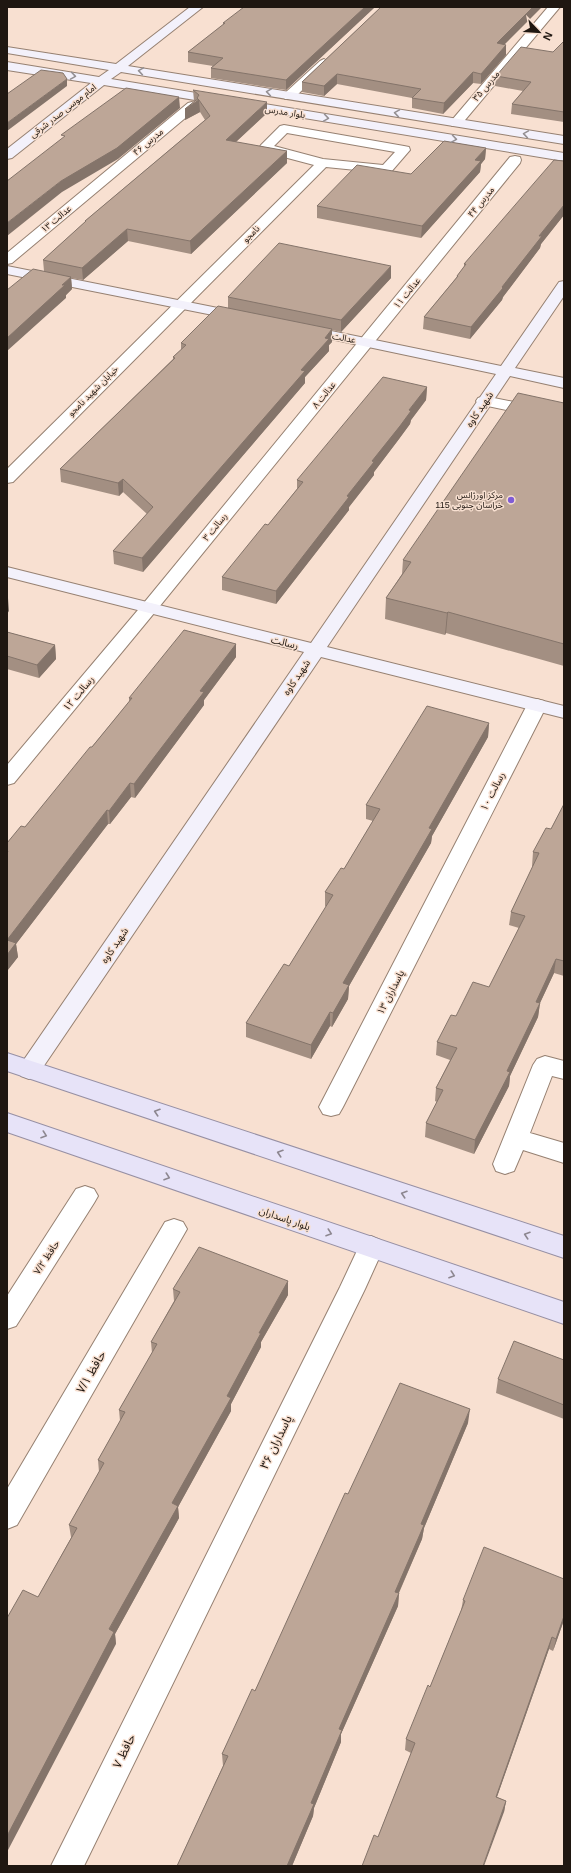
<svg xmlns="http://www.w3.org/2000/svg" width="571" height="1873" font-family="Helvetica,'Noto Sans Arabic',sans-serif">
  <rect width="100%" height="100%" fill="#f8e0d1"/>
  <g fill="none" stroke-linecap="round" stroke-linejoin="round">
    <g stroke="#968172" stroke-width="2">
      <path id="street" d="M548,7H560L460,126H452L450,123L452,120Z
        M324,59L330,63L328,65L293,99H285L283,96L285,93L320,61Z
        M192,102L198,106L196,109L12,263L7,264V253L188,103Z
        M284,125L404,146L409,147L410,150L391,172L386,173L326,167L13,482L7,483V469L314,165L261,151L259,148L261,145L280,126ZM287,133L395,152L383,165L323,159L274,146Z
        M515,156L520,157L521,160L520,163L155,612L14,783L7,785V765L143,604L510,157Z
        M484,396L564,412V422L478,404L476,401L478,398Z
        M537,699L544,701L547,705L343,1107L339,1114L331,1116L323,1114L319,1107L527,705L530,701Z
        M545,1056L564,1061V1079L552,1076L530,1133L564,1143V1163L523,1150L514,1171L505,1174L496,1171L493,1164L533,1065L537,1059Z
        M85,1186L94,1189L98,1196L94,1203L16,1326L7,1329V1296L76,1189Z
        M174,1219L183,1222L187,1229L183,1236L17,1525L7,1529V1489L165,1222Z
        M371,1236L380,1240L384,1247L365,1289L84,1866H51L340,1287L362,1240Z"/>
    </g>
    <g stroke="#968172" stroke-width="2">
      <path id="secondary" d="M190,7H203L128,66L564,136V144L121,72L111,79L564,153V161L104,85L12,158L7,159V149L91,83L7,70V62L99,77L109,70L7,53V47L116,64Z
        M7,266L243,313L248,314L250,317L248,320L243,321L7,274Z
        M564,281V296L515,368L564,378V388L510,376L327,647L564,706V718L321,657L37,1076L29,1079L21,1076L17,1070L21,1064L304,652L7,577V567L311,643L496,374L302,333L297,332L295,329L297,326L302,325L501,366L559,282Z"/>
    </g>
    <g stroke="#9790a4" stroke-width="2">
      <path id="primary" d="M7,1053L564,1236V1258L7,1071Z
        M7,1113L564,1302V1324L7,1132Z"/>
    </g>
    <use href="#street" fill="#fff" fill-rule="evenodd"/>
    <use href="#secondary" fill="#f3f1fb" fill-rule="evenodd"/>
    <use href="#primary" fill="#e7e3f8" fill-rule="evenodd"/>
  </g>
  <path fill="#a38f82" d="M375,7L286,90L211,78V68L213,66L188,62V52L223,25V23Z
    M381,7L506,45V55L481,84L473,83L443,114L412,108V98L337,84L324,96L302,92V82Z
    M564,41V122L511,114L512,104L523,91L495,86L496,76L553,52Z
    M193,90L267,113L236,142L287,151V163L191,254L128,241L83,280L71,278L72,289L66,295V298L44,271L43,260L85,222V221L205,120L200,112L185,120L194,101Z
    M486,148L485,159L481,164L480,172L421,238L317,218V206L411,174Z
    M564,161V215L541,244L540,248L503,297L502,300L470,339L423,329L424,317L456,278L457,276L464,267V264Z
    M391,278L341,332L332,330V342L329,345V351L305,377V383L143,572L114,564L113,551L147,514L123,492L119,496L61,482L60,469L173,359V357L181,350V343L228,308V297Z
    M427,387L426,400L411,420L410,424L399,439L374,472V475L349,507V510L276,604L222,590V577L268,525L297,489V480Z
    M564,403V666L446,633L445,635L385,619L386,598L402,574L403,560Z
    M7,632L55,645L56,659L39,678L7,669Z
    M236,644V657L204,700V705L135,798L131,797L110,824H108L16,944L18,957L7,971V843L25,827L129,702V698Z
    M489,723L488,737L432,836L431,843L349,986L348,999L332,1027L330,1026L311,1059L246,1037V1023L289,966L326,907L325,906V892L344,869L373,821L366,819V805Z
    M564,804V976L554,973L540,1003L538,1017L510,1076L509,1086L474,1154L425,1137L426,1123L437,1102L435,1101L436,1088L450,1060L436,1055L437,1042L456,1016L489,987L519,928L509,925L511,912L533,866H532L533,852L551,829Z
    M288,1281V1295L261,1342V1347L231,1404V1411L178,1507L179,1518L115,1634L116,1644L38,1597L71,1538V1537L69,1525L99,1472L98,1460L120,1421L119,1410L152,1353L151,1342L174,1301L173,1289Z
    M564,1360V1419L496,1393L498,1379Z
    M468,1423L424,1528L422,1539L399,1593L398,1606L341,1734V1742L314,1808L313,1816L292,1866H177L223,1766L222,1754L255,1691L348,1494Z
    M564,1579V1620L553,1651L549,1649L497,1797L506,1801L504,1812L378,1837L411,1753L405,1750L406,1739L430,1687L461,1611L463,1600Z"/>
  <path fill="#84746a" d="M365,7H375L286,90V80Z
    M533,7H542L496,53L497,43Z
    M506,45V55L481,84V74Z
    M473,72V83L443,114L444,103Z
    M337,74V84L324,96V86Z
    M67,79V86L7,131V123Z
    M179,97L180,108L118,159L62,192L7,236V223L61,181Z
    M199,100L200,112L185,120V109Z
    M267,102V113L226,151V140Z
    M486,148L485,159L481,164L480,172L421,238L422,226L475,160Z
    M287,151V163L191,254L190,241Z
    M564,205V215L541,244L540,248L503,297L502,300L470,339L471,327L502,287L539,236Z
    M127,229L128,241L83,280L82,268Z
    M391,266V278L341,332V320Z
    M71,277L72,289L66,295V298L7,351V338L62,285Z
    M332,329V342L329,345V351L305,377V383L143,572L142,558L301,370L325,338Z
    M427,387L426,400L411,420L410,424L399,439L374,472V475L349,507V510L276,604V591L347,496L409,410Z
    M123,479V492L119,496L118,483Z
    M8,598L9,611L7,614V599Z
    M448,612L446,633L445,635L447,613Z
    M236,644V657L204,700V705L135,798L134,784L200,691Z
    M55,645L56,659L39,678L37,665Z
    M489,723L488,737L432,836L431,843L349,986L348,999L332,1027L333,1013L343,983L429,828Z
    M130,783L131,797L110,824L109,811Z
    M107,810L108,824L16,944L18,957L7,971V940Z
    M556,959L554,973L540,1003L538,1017L510,1076L509,1086L474,1154L475,1140L507,1071L536,1002Z
    M330,1012V1026L311,1059V1045Z
    M288,1281V1295L261,1342V1347L231,1404V1411L178,1507L179,1518L115,1634L116,1644L7,1852V1836L172,1503L227,1396L259,1333Z
    M470,1409L468,1423L424,1528L422,1539L396,1599L399,1593L398,1606L341,1734V1742L314,1808L313,1816L292,1866H287L339,1729L395,1592L421,1524Z
    M564,1616V1620L553,1651L556,1639Z
    M552,1637L549,1649L493,1808L496,1797Z
    M506,1801L504,1812L484,1866H483Z"/>
  <path fill="#bda697" stroke="#84746a" d="M244,7H365L286,80L211,68L223,58L188,52L225,23H223Z
    M381,7H533L497,43L506,45L481,74L473,72L444,103L412,98L421,89L337,74L324,86L302,82Z
    M564,41V112L512,104L531,82L496,76L521,47L553,52Z
    M41,70L63,73L67,79L7,123V94Z
    M126,88L179,97L117,148L61,181L7,223V181L65,136L61,135Z
    M193,90L267,102L226,140L287,151L190,241L127,229L82,268L43,260L86,221H85L210,116L199,100L185,109L196,100H199L197,98L199,95Z
    M444,141L486,148L475,160L481,161L422,226L317,206L357,165L411,174Z
    M554,160L564,161V205L539,236H542L502,287L503,288L471,327L424,317L458,276H457L466,264H464Z
    M279,243L391,266L341,320L228,297Z
    M33,269L71,277L62,285H65L7,338V290Z
    M218,306L332,329L325,338L329,339L301,370L305,371L142,558L113,551L153,507L123,479L118,483L60,469L175,358L173,357L186,345L181,343Z
    M383,377L427,387L409,410L411,411L400,426L372,461L374,462L347,496L349,497L276,591L222,577L265,524L268,525L303,482L297,480Z
    M518,393L564,403V644L448,612L447,613L386,598L411,562L403,560Z
    M184,630L236,644L200,691L204,692L149,764L134,784L130,783L109,811L107,810L7,940V853L8,851L7,850V843L21,826L25,827L90,747H92L132,698H129Z
    M7,632L55,645L37,665L7,656Z
    M427,706L489,723L429,828L432,829L343,983L349,985L333,1013L330,1012L311,1045L246,1023L284,964L289,966L333,895L325,892L341,868L344,869L380,809L366,805Z
    M564,804V961L556,959L536,1002L540,1003L507,1071L510,1072L475,1140L426,1123L443,1090L436,1088L457,1048L437,1042L451,1015L456,1016L473,982L489,987L525,916L511,912L539,853L533,852L546,828L551,829Z
    M7,940L16,943L7,955Z
    M199,1247L288,1281L259,1333H261L227,1396L231,1398L172,1503L178,1506L109,1629L114,1632L7,1836V1618L23,1590L38,1597L77,1528L69,1525L104,1463L98,1460L125,1412L119,1410L157,1344L151,1342L180,1292L173,1289Z
    M514,1341L564,1360V1405L498,1379Z
    M400,1383L470,1409L421,1524L424,1525L395,1592L399,1593L339,1729L342,1730L311,1803L314,1804L287,1866H177L228,1756L222,1754L252,1689L255,1691L345,1493L348,1494Z
    M484,1547L564,1579V1616L556,1639L552,1637L496,1797L506,1801L483,1866H362L374,1835L378,1837L415,1743L406,1739L428,1685L430,1687L465,1601L463,1600Z"/>
  <defs><path id="oneway-chevron" d="M-2-3.5L2.5 0L-2 3.5" fill="none" stroke-width="1.6" stroke-linecap="round" stroke-linejoin="round"/></defs>
  <g stroke="#948f92">
    <use href="#oneway-chevron" transform="translate(141 71) rotate(-171)"/>
    <use href="#oneway-chevron" transform="translate(73 76) rotate(9)"/>
    <use href="#oneway-chevron" transform="translate(269 92) rotate(-171)"/>
    <use href="#oneway-chevron" transform="translate(397 113) rotate(-171)"/>
    <use href="#oneway-chevron" transform="translate(326 118) rotate(9)"/>
    <use href="#oneway-chevron" transform="translate(526 134) rotate(-171)"/>
    <use href="#oneway-chevron" transform="translate(454 139) rotate(9)"/>
  </g>
  <g stroke="#8d8790">
    <use href="#oneway-chevron" transform="translate(157 1112) rotate(-162)"/>
    <use href="#oneway-chevron" transform="translate(44 1135) rotate(19)"/>
    <use href="#oneway-chevron" transform="translate(280 1153) rotate(-162)"/>
    <use href="#oneway-chevron" transform="translate(167 1177) rotate(19)"/>
    <use href="#oneway-chevron" transform="translate(404 1194) rotate(-162)"/>
    <use href="#oneway-chevron" transform="translate(329 1233) rotate(19)"/>
    <use href="#oneway-chevron" transform="translate(527 1235) rotate(-162)"/>
    <use href="#oneway-chevron" transform="translate(452 1275) rotate(19)"/>
  </g>
  <circle fill="#7f5cd6" stroke="#f8e0d1" stroke-width="1.5" cx="511" cy="500" r="4"/>
  <g text-anchor="middle" stroke-width="3" stroke-linejoin="round" paint-order="stroke">
    <g font-size="9" fill="#1f1711" stroke="#f8e0d1">
      <text transform="translate(486 86) rotate(-50)" y="3">مدرس ۳۵</text>
      <text transform="translate(63 111) rotate(-38)" y="3">امام موسی صدر شرقی</text>
      <text transform="translate(285 112) rotate(9)" y="3">بلوار مدرس</text>
      <text transform="translate(148 142) rotate(-40)" y="3">مدرس ۴۶</text>
      <text transform="translate(481 202) rotate(-51)" y="3">مدرس ۴۴</text>
      <text transform="translate(56 219) rotate(-40)" y="3">عدالت ۱۳</text>
      <text transform="translate(251 234) rotate(-45)" y="3">نامجو</text>
      <text transform="translate(407 293) rotate(-51)" y="3">عدالت ۱۱</text>
      <text transform="translate(344 338) rotate(11)" y="3">عدالت</text>
      <text transform="translate(93 391) rotate(-45)" y="3">خیابان شهید نامجو</text>
      <text transform="translate(324 395) rotate(-51)" y="3">عدالت ۸</text>
      <text transform="translate(215 527) rotate(-51)" y="3">رسالت ۳</text>
    </g>
    <g font-size="9" fill="#1f1711" stroke="#f8e0d1" text-anchor="end">
      <text x="503" y="498">مرکز اورژانس<tspan x="503" dy="10">115 خراسان جنوبی</tspan></text>
    </g>
    <g font-size="10" fill="#1f1711" stroke="#f8e0d1">
      <text transform="translate(479 409) rotate(-56)" y="4">شهید کاوه</text>
      <text transform="translate(285 642) rotate(14)" y="4">رسالت</text>
      <text transform="translate(296 677) rotate(-56)" y="4">شهید کاوه</text>
      <text transform="translate(78 693) rotate(-50)" y="4">رسالت ۱۲</text>
      <text transform="translate(492 791) rotate(-63)" y="4">رسالت ۱۰</text>
      <text transform="translate(114 945) rotate(-56)" y="4">شهید کاوه</text>
      <text transform="translate(390 992) rotate(-63)" y="4">پاسداران ۱۳</text>
      <text transform="translate(285 1218) rotate(19)" y="4">بلوار پاسداران</text>
      <text transform="translate(46 1257) rotate(-57)" y="4">حافظ ۷/۲</text>
    </g>
    <g font-size="12" fill="#1f1711" stroke="#f8e0d1">
      <text transform="translate(91 1372) rotate(-60)" y="4">حافظ ۷/۱</text>
      <text transform="translate(276 1442) rotate(-64)" y="4">پاسداران ۳۶</text>
      <text transform="translate(124 1751) rotate(-64)" y="4">حافظ ۷</text>
    </g>
  </g>
  <rect width="571" height="1873" fill="none" stroke="#1f1711" stroke-width="16"/>
  <g transform="translate(539 32) rotate(115)" stroke="#f8e0d1" stroke-width="3" paint-order="stroke">
  <path d="M0-3L7 15L0 10L-7 15Z" fill="#1f1711"/>
  <text y="-6" font-size="11" font-weight="bold" text-anchor="middle" fill="#1f1711">N</text>
  </g>
</svg>
